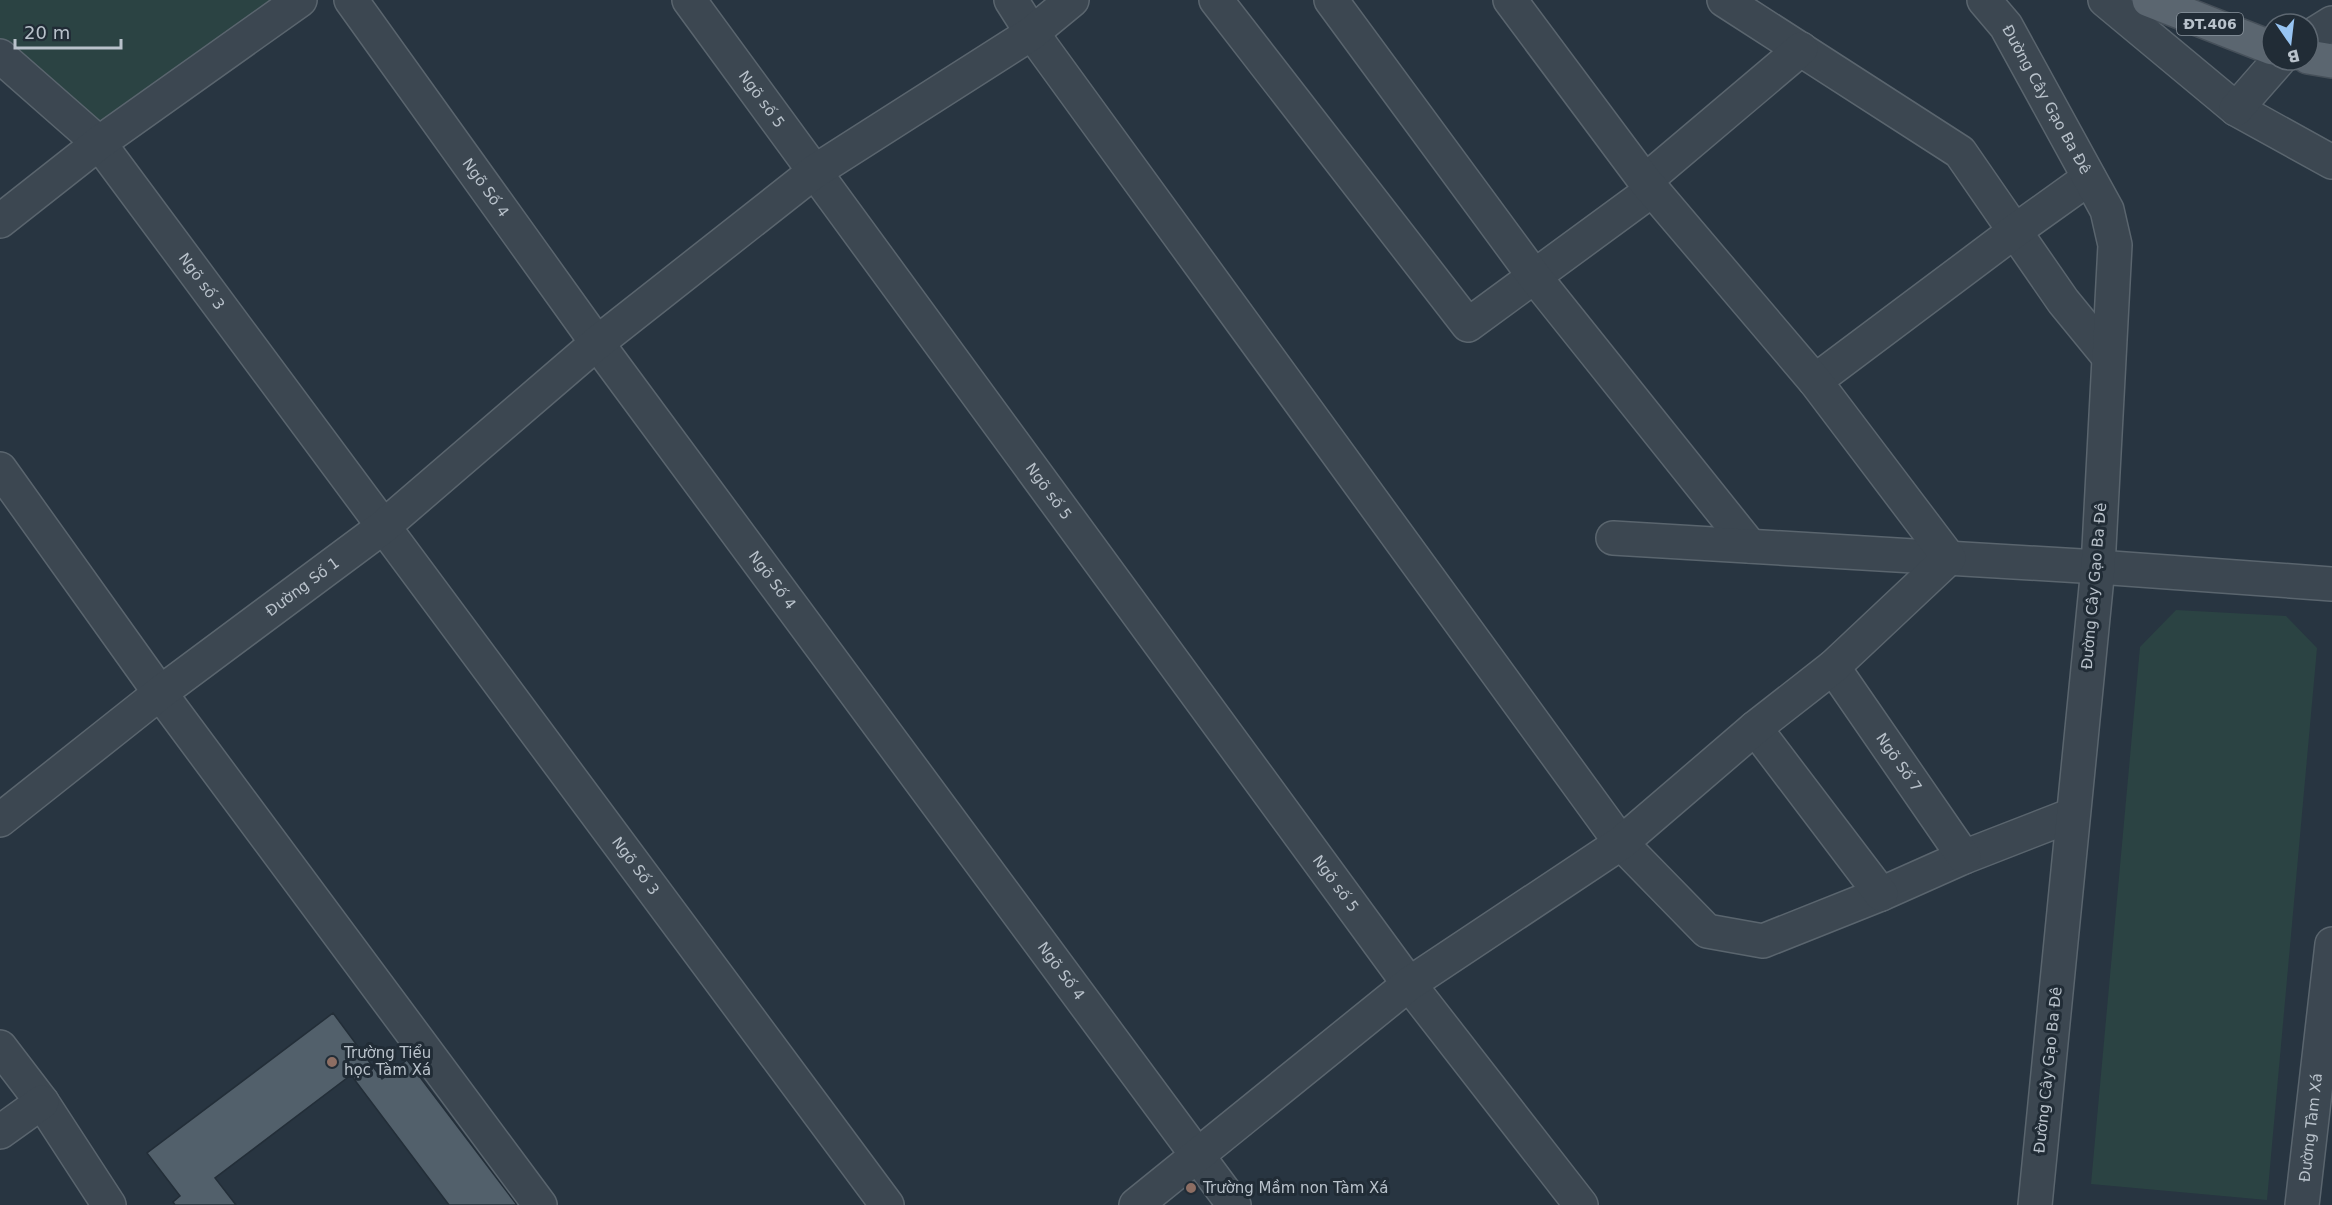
<svg xmlns="http://www.w3.org/2000/svg" width="2332" height="1205" font-family="'DejaVu Sans',sans-serif">
  <rect width="100%" height="100%" fill="#283541"/>
  <path fill="#2b4343" d="M0,0H281L99,143L0,55Z
    M2176,610L2286,616L2317,648L2267,1200L2091,1184L2140,647Z"/>
  <path fill="#52606b" stroke="#232e38" stroke-width="1.5" d="M333,1013L382,1079L407,1060L517,1205H449L351,1075L215,1178L236,1205H175L173,1202L180,1196L147,1153Z"/>
  <g fill="none" stroke-linecap="round" stroke-linejoin="round">
    <g stroke="#5a656e" stroke-width="36">
      <g id="minor">
        <path id="s1" d="M351,0L597,343L1234,1205"/>
        <path id="s2" d="M689,0L1409,984L1581,1205"/>
        <path d="M1011,0L1032,33L1621,843L1707,931L1763,941L1881,894L1964,857L2072,815"/>
        <path d="M1216,0L1468,325L1652,190"/>
        <path d="M1331,0L1534,276L1750,546"/>
        <path d="M1724,0L1960,152L2063,301L2108,356"/>
        <path id="s3" d="M0,56L99,143L887,1205"/>
        <path d="M1645,181L1801,49"/>
        <path d="M0,221L99,143L300,0"/>
        <path d="M1815,381L2015,231L2089,178"/>
        <path d="M0,469L160,693L540,1205"/>
        <path d="M1613,538L2098,567L2332,584"/>
        <path id="s4" d="M1833,667L1964,857"/>
        <path d="M1755,728L1881,894"/>
        <path id="s5" d="M0,820L160,693L383,527L597,343L814,172L1032,33L1072,0"/>
        <path d="M0,1047L42,1102L109,1205"/>
        <path d="M0,1132L42,1102"/>
        <path d="M1136,1205L1409,984L1621,843L1755,728L1833,667L1949,558L1815,381L1645,181L1510,0"/>
      </g>
    </g>
    <g stroke="#5a656e" stroke-width="36">
      <g id="tertiary">
        <path id="s6" d="M1984,0L2006,26L2107,210L2115,245L2098,567L2035,1205"/>
        <path d="M2105,0L2236,109L2332,162"/>
        <path d="M2308,38L2332,23"/>
        <path d="M2236,109L2279,60"/>
        <path id="s7" d="M2302,1205L2332,944"/>
      </g>
    </g>
    <g stroke="#46505a" stroke-width="36">
      <path id="primary" d="M2149,0L2272,48
        M2308,57L2332,61"/>
    </g>
    <use href="#minor" stroke="#3c4751" stroke-width="33"/>
    <use href="#tertiary" stroke="#3c4751" stroke-width="33"/>
    <use href="#primary" stroke="#5b6670" stroke-width="33"/>
  </g>
  <g fill="#8d6e63" stroke="#212c36" stroke-width="2">
    <circle cx="332" cy="1062" r="6"/>
    <circle cx="1191" cy="1188" r="6"/>
  </g>
  <g text-anchor="middle" stroke-width="6" stroke-linejoin="round" paint-order="stroke">
    <rect fill="#212c36" stroke="#8b959e" stroke-width="1.5" x="2177" y="13" width="66" height="22" rx="4.5"/>
    <g font-size="14" font-weight="bold" fill="#b9c2cb">
      <text x="2210" y="29">ĐT.406</text>
    </g>
    <g font-size="15" fill="#b9c2cb" stroke="#212c36">
      <text dy="5" stroke="none"><textPath href="#s2" startOffset="123">Ngõ số 5</textPath></text>
      <text dy="5" stroke="none"><textPath href="#s6" startOffset="118">Đường Cây Gạo Ba Đê</textPath></text>
      <text dy="5" stroke="none"><textPath href="#s1" startOffset="231">Ngõ Số 4</textPath></text>
      <text dy="5" stroke="none"><textPath href="#s3" startOffset="304">Ngõ số 3</textPath></text>
      <text dy="5" stroke="none"><textPath href="#s2" startOffset="609">Ngõ số 5</textPath></text>
      <text dy="5" stroke="none"><textPath href="#s1" startOffset="717">Ngõ Số 4</textPath></text>
      <text transform="translate(2094 586) rotate(-85)" y="5">Đường Cây Gạo Ba Đê</text>
      <text dy="5" stroke="none"><textPath href="#s5" startOffset="382">Đường Số 1</textPath></text>
      <text dy="5" stroke="none"><textPath href="#s4" startOffset="116">Ngõ Số 7</textPath></text>
      <text dy="5" stroke="none"><textPath href="#s3" startOffset="1032">Ngõ Số 3</textPath></text>
      <text dy="5" stroke="none"><textPath href="#s2" startOffset="1095">Ngõ số 5</textPath></text>
      <text dy="5" stroke="none"><textPath href="#s1" startOffset="1203">Ngõ Số 4</textPath></text>
      <text transform="translate(2048 1070) rotate(-84)" y="5">Đường Cây Gạo Ba Đê</text>
      <text dy="5" stroke="none"><textPath href="#s7" startOffset="78">Đường Tàm Xá</textPath></text>
    </g>
    <g font-size="15" fill="#b9c2cb" stroke="#212c36" text-anchor="start">
      <text x="344" y="1058">Trường Tiểu<tspan x="344" dy="17">học Tàm Xá</tspan></text>
      <text x="1203" y="1193">Trường Mầm non Tàm Xá</text>
    </g>
  </g>
  <g transform="translate(2290 42) rotate(166)"><circle r="28" fill="#212c36" stroke="#5e6872" stroke-width="1.5"/>
  <path d="M0-4.5L10 22L0 15L-10 22Z" fill="#97c4f2"/>
  <text y="-9" font-size="16" font-weight="bold" text-anchor="middle" fill="#b9c2cb">B</text>
  </g>
  <path d="M15 39v9h106v-9" fill="none" stroke="#b9c2cb" stroke-width="3"/>
  <text x="24" y="39" font-size="18" fill="#b9c2cb" stroke="#212c36" stroke-width="4.5" paint-order="stroke">20 m</text>
</svg>
